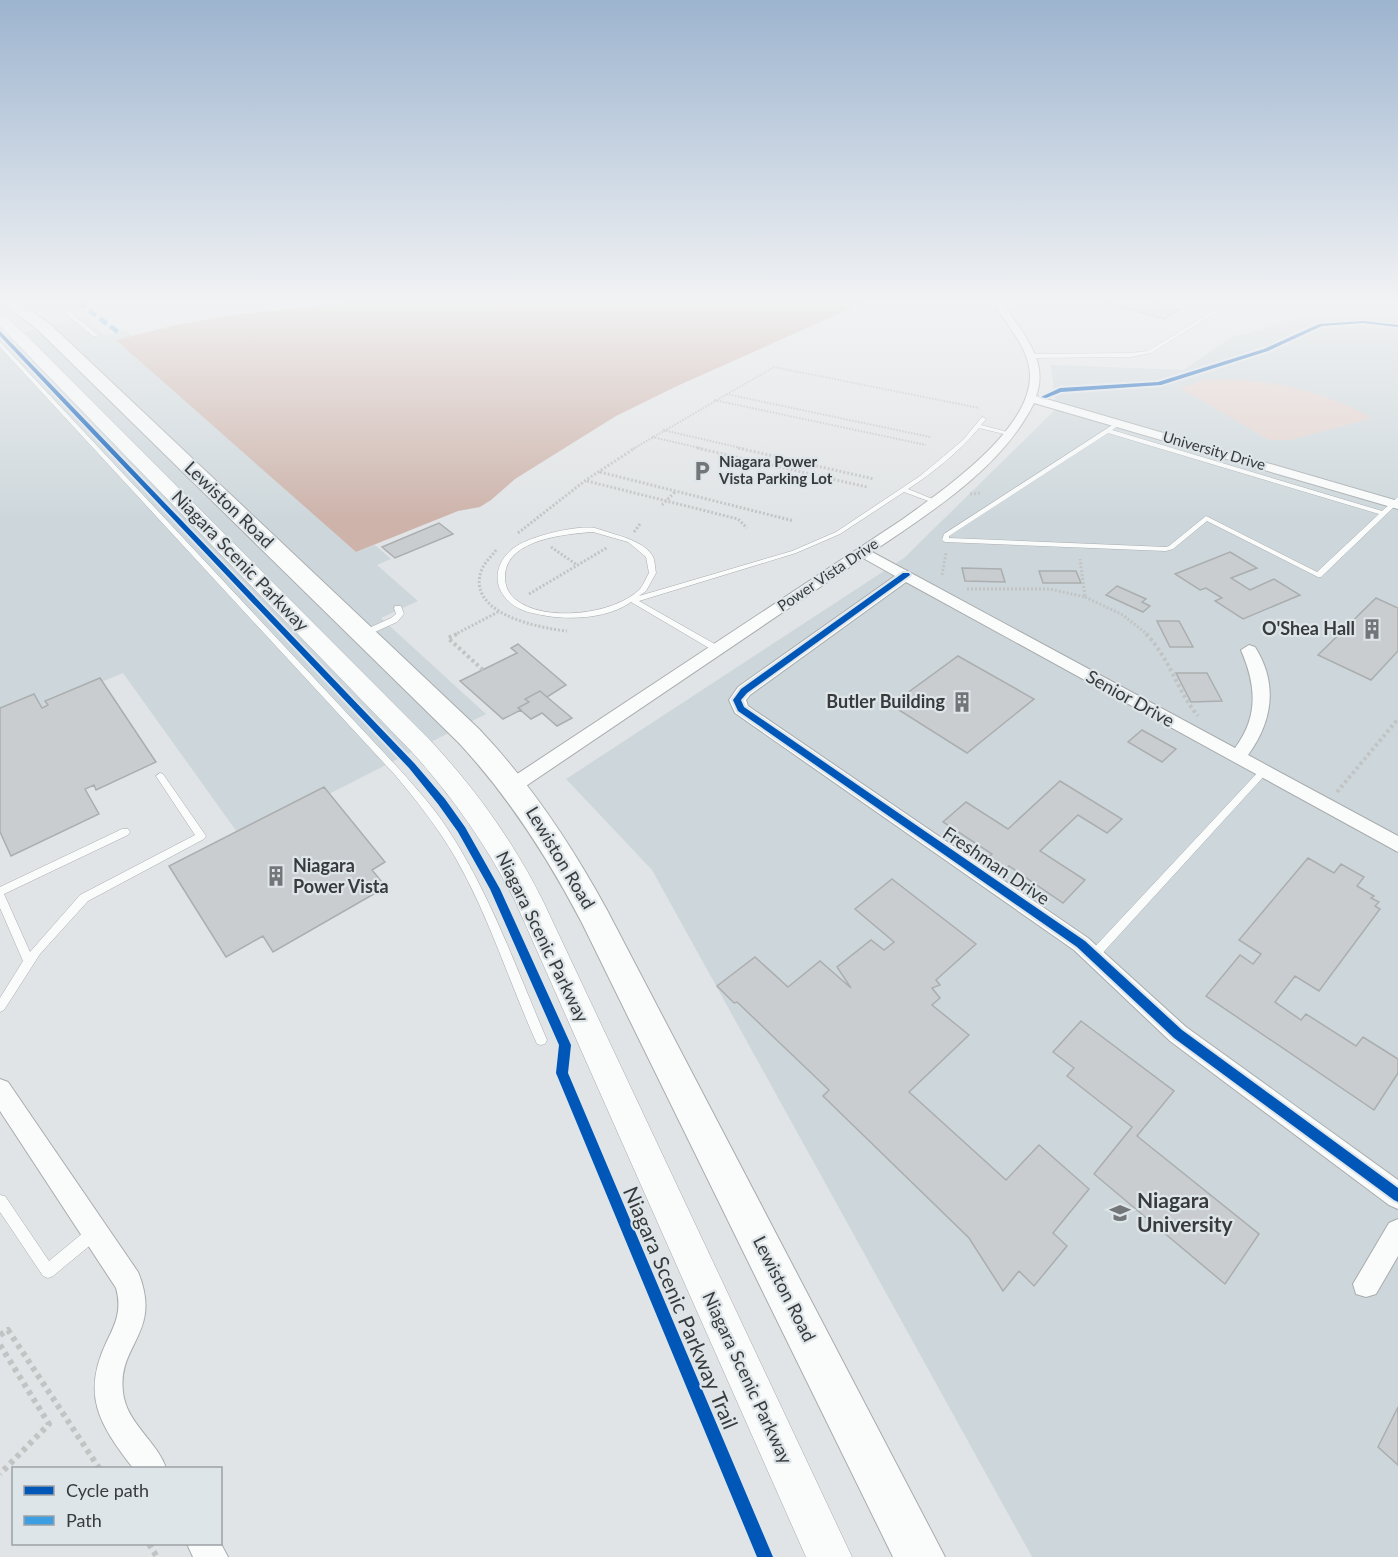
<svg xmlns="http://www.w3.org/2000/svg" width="1398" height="1557" font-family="Lato,sans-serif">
  <rect width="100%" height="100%" fill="#e1e4e6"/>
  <path fill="#cdd7db" d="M83,317L104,335L126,330L132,336L117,340L356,552L375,545L391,559L377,565L418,601L381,618L486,714L329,794L237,832L123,673L0,724V339Z
    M1300,318H1398V1557H1032L652,870L566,779L904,558L1056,409L1051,365L1184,370L1230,338Z"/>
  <path fill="#e4d2cc" d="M1206,379C1268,379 1317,388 1372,418L1291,440H1269L1180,388Z"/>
  <path fill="#cdb3aa" d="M356,302H865L677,386L616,416L515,479L491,500L480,507L458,511L356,552L116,340L176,325L233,315Z"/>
  <path fill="#cacdcf" stroke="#abaeaf" stroke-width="1.5" d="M1104,302H1155L1180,309L1164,319Z
    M439,523L453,534L395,558L382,547Z
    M1230,552L1257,568L1231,578L1250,590L1274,579L1300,595L1243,619L1215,601L1222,598L1206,588L1200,590L1175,574Z
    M962,568L1001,569L1005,582L965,581Z
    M1039,571H1076L1081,583H1043Z
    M1117,586L1146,599L1142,602L1150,606L1143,612L1106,595Z
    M1376,598L1398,608V651L1371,680L1318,655Z
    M1157,621H1179L1193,647H1170Z
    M518,644L566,685L547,697L540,691L525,699L529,702L518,708L521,710L503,719L460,681L517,653L511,648Z
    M958,656L1034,699L967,753L891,705Z
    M1176,673H1207L1222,701L1191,702Z
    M100,678L156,762L96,790L94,785L85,789L99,814L11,856L0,832V708L34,694L42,708L48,705L45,701Z
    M540,691L547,697L572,718L557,726L542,713L531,719L518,708L529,702L525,699Z
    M1142,730L1176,749L1162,762L1128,742Z
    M1060,781L1122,819L1107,833L1078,815L1040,851L1085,880L1063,903L1009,866L1004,871L986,859L992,854L943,822L966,802L1008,829Z
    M324,787L385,862L372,870L386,887L273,952L263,936L226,957L169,866Z
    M1308,858L1334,873L1341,864L1364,877L1357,886L1374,896L1371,898L1379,902L1375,906L1380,909L1319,991L1295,976L1275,1002L1301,1020L1306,1014L1356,1046L1363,1037L1398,1059V1073L1374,1110L1206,996L1240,955L1253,964L1261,954L1239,940Z
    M892,879L976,944L936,980L940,985L932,988L940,998L932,1005L969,1035L909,1092L1006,1180L1039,1145L1089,1189L1053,1233L1067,1246L1034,1286L1019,1271L1003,1291L969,1238L823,1096L829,1090L737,1002L734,1003L717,986L755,957L788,987L820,961L851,988L837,967L871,940L884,950L894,942L855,909Z
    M1081,1021L1174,1091L1137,1136L1259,1234L1225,1284L1094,1174L1132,1127L1067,1076L1074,1068L1053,1052Z
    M1398,1407V1465L1378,1447Z"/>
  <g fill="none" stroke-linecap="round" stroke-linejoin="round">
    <g stroke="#a9acad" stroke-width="1">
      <path id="lane" d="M52,302H57L97,334V336H93Z
        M1228,302H1233L1151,353L1131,357L1030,358L1027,356L1030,354L1131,353L1148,351Z
        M1365,302H1375L1398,307V309Z
        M0,342L401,771C417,789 434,808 447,828C490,893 516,968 547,1040L545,1044L541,1045L537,1044C509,982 489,916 455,857C438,828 417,801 395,775L0,347Z
        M983,417L986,419L981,425L1011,433L1008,435L979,428C959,452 934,472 908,489L935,500V502H931L904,492L840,534L796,553L639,601L720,647L721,649L720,651H714L631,602C609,618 573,620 547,616C538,614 528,613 520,609C492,595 490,565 515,547C531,536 576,525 595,528C602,530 610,533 617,535C628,538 646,545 652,555C655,559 655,568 656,573L646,591L639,596L792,551L836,532L920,476L963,440L981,418ZM593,532L628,542L646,557L649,573C646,578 644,584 640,589C614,615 543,623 515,599C507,592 505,585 505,575C507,539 566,534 593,532Z
        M1117,422L1122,423L1112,430L1382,511L1398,497V503L1321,577H1318L1207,521L1173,549L1166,551L945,542L942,540L944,534ZM1108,433L1379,514L1317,572L1206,516L1169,546L1166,547L949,538V536Z
        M395,606H401L404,614L397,622L366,636H360L359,634L360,632L391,618L396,614L394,608Z
        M1263,769L1266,770L1267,772L1266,774L1098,958L1094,959L1090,958L1089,955L1090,952L1260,770Z
        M160,773L163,774L204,833L206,836L204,839L88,901L40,954L4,1010L0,1012V998L23,961L0,908V887L122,829H128L130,832L128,835L4,894L30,952L80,895L195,835L156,776Z
        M0,1195L5,1196L49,1261L89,1228L94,1226L99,1228L101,1233L99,1238L53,1276L48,1278L43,1276L0,1212Z"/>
    </g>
    <g stroke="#a9acad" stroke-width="2">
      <path id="street" d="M993,302H1003C1020,332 1050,359 1036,396L1398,501V509L1034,403C1002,468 931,512 872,552L1235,748C1259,716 1256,685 1241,650L1249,645L1255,647C1278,683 1273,721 1248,755L1398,836V852L906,582L750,695L746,700L748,706L1088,938L1186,1027L1398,1180V1209L1389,1205L1170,1041L1074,950L735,713L729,700L738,687L895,576L863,558L520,790L514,792L508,790L505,785L508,780L903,519C943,490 1041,424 1029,366C1024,342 1005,323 993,302Z
        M0,1079L8,1082L138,1272C163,1333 117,1344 123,1392C126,1423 157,1441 166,1468H133C99,1424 81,1395 107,1341C116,1323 122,1309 116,1288L0,1111Z
        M1398,1219V1256L1376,1294L1366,1297L1356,1294L1353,1284L1389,1223Z
        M220,1542L228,1557H193L187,1544Z"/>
    </g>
    <g stroke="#a9acad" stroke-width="1">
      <path id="secondary" d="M0,315L5,316L23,332L429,739C475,788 513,841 543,901L852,1557H806L515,901C487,846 453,797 411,751L0,326Z"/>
    </g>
    <g stroke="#a9acad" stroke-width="2">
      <path id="primary" d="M1,302H19L51,325L479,729C531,784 571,844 607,910L945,1557H893L582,923C548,858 509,797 459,743L39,331Z"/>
    </g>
    <path stroke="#c2c4c4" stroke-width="2" stroke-dasharray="1.5 1.5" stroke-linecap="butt" d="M726,394L930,437
      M714,400L926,445
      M663,430L745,449
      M652,437L704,449
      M633,449L774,367L979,408"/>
    <path stroke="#c2c4c4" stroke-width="3" stroke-dasharray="2 2" stroke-linecap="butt" d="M697,448L867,487
      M738,448L874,479
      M600,472L794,521
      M587,481L738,519L747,528
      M970,494L981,493
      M662,505L676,491
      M634,532L640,524
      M518,533L586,480L635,448
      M551,547L577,565
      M496,550C492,556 485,562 482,569C464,613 538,628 567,631
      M942,575L946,553
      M967,589H1050L1085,597L1080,559
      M529,594L608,547
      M1085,597L1123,615L1148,635
      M454,635L498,612"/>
    <path stroke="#c2c4c4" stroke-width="4" stroke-dasharray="3 3" stroke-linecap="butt" d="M457,634L448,638L483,670
      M1146,634C1170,658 1177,691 1198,716
      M1337,792L1398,719"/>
    <path stroke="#c2c4c4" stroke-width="6" stroke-dasharray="4.5 4.5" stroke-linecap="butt" d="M0,1335L8,1330L99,1468
      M0,1345L49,1424L0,1474
      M149,1544L157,1557"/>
    <use href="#lane" fill="#fafbfb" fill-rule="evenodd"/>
    <use href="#street" fill="#fafbfb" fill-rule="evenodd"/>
    <use href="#secondary" fill="#fafbfb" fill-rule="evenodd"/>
    <use href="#primary" fill="#fafbfb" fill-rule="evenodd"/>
    <path stroke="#3e9ee2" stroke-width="4.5" stroke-dasharray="9 4.5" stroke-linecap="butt" d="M78,302L118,332"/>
    <g stroke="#dee5e9" stroke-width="4">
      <path id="cycleway" d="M1363,321L1398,325V327L1363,323L1322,326L1268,351L1161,385L1061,392L1046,398L1041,397L1060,388L1158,382L1264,349L1319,324Z
        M0,331L415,764L445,799L465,827L500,889L571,1045L568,1073L773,1557H757L556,1073L559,1045L490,889L458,832L438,804L409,768L0,336Z
        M903,573H909L910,575L747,693L741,700L744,707L1085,941L1182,1030L1398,1188V1202L1394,1200L1174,1038L1077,947L738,711L733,700L741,689Z"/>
    </g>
    <use href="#cycleway" fill="#0057b8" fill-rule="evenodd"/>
  </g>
  <linearGradient id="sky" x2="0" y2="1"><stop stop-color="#9db4cf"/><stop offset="0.58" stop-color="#f2f3f4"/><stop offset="1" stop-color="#f2f3f4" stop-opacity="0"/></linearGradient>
  <rect width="1398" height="520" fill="url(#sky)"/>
  <defs>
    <g id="parking-bare" transform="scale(1.62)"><path d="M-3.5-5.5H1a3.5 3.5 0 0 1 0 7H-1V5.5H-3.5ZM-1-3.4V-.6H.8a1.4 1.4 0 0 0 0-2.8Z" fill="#737678" stroke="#dee5e9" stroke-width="2.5" paint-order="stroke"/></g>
    <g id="building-bare" transform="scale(1.62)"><path d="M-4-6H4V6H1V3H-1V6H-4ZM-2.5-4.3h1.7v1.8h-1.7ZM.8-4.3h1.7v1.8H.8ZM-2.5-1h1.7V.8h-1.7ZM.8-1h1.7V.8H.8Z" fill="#737678" stroke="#dee5e9" stroke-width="2.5" paint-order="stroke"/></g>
    <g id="university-bare" transform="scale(1.62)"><path d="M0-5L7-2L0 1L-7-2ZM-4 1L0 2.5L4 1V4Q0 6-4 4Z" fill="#737678" stroke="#dee5e9" stroke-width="2.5" paint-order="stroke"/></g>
  </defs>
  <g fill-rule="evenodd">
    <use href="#parking-bare" x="702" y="471"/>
    <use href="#building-bare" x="1372" y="629"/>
    <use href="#building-bare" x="962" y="702"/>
    <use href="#building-bare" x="276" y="876"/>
    <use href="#university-bare" x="1120" y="1213"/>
  </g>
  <g text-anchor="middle" stroke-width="4.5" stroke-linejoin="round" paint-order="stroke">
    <g font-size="15" fill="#383b3c" stroke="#dee5e9">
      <text transform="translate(1214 451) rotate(16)" y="5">University Drive</text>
      <text transform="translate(828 575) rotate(-34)" y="5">Power Vista Drive</text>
    </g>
    <g font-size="15" font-weight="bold" fill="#383b3c" stroke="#dee5e9" text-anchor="start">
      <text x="719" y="467">Niagara Power<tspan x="719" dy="17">Vista Parking Lot</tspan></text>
    </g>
    <g font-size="18" fill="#383b3c" stroke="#dee5e9">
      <text transform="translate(229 505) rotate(44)" y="6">Lewiston Road</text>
      <text transform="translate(240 561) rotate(46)" y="6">Niagara Scenic Parkway</text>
      <text transform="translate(1130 699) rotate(29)" y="6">Senior Drive</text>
      <text transform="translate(560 858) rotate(59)" y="6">Lewiston Road</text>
      <text transform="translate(996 866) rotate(34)" y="6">Freshman Drive</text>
      <text transform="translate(542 937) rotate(64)" y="6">Niagara Scenic Parkway</text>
      <text transform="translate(784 1289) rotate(63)" y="6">Lewiston Road</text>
      <text transform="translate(747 1378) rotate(65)" y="6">Niagara Scenic Parkway</text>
    </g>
    <g font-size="18" font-weight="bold" fill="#383b3c" stroke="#dee5e9" text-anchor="end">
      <text x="1355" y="635">O'Shea Hall</text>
      <text x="945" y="708">Butler Building</text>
      <text x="293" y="872" text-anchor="start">Niagara<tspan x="293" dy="21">Power Vista</tspan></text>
    </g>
    <g font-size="21" font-weight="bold" fill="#383b3c" stroke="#dee5e9" text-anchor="start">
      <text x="1137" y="1208">Niagara<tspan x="1137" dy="24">University</tspan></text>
    </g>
    <g font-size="21" fill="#383b3c" stroke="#dee5e9">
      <text transform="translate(680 1308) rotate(67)" y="7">Niagara Scenic Parkway Trail</text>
    </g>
  </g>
  <rect x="12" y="1467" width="210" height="78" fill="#dee5e9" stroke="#9ca1a4" stroke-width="1.5"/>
  <rect x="24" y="1486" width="30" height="9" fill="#0057b8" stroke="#9ca1a4" stroke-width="1.5"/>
  <text x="66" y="1497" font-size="18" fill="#383b3c">Cycle path</text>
  <rect x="24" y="1516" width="30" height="9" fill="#3e9ee2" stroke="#9ca1a4" stroke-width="1.5"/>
  <text x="66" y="1527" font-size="18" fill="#383b3c">Path</text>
</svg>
